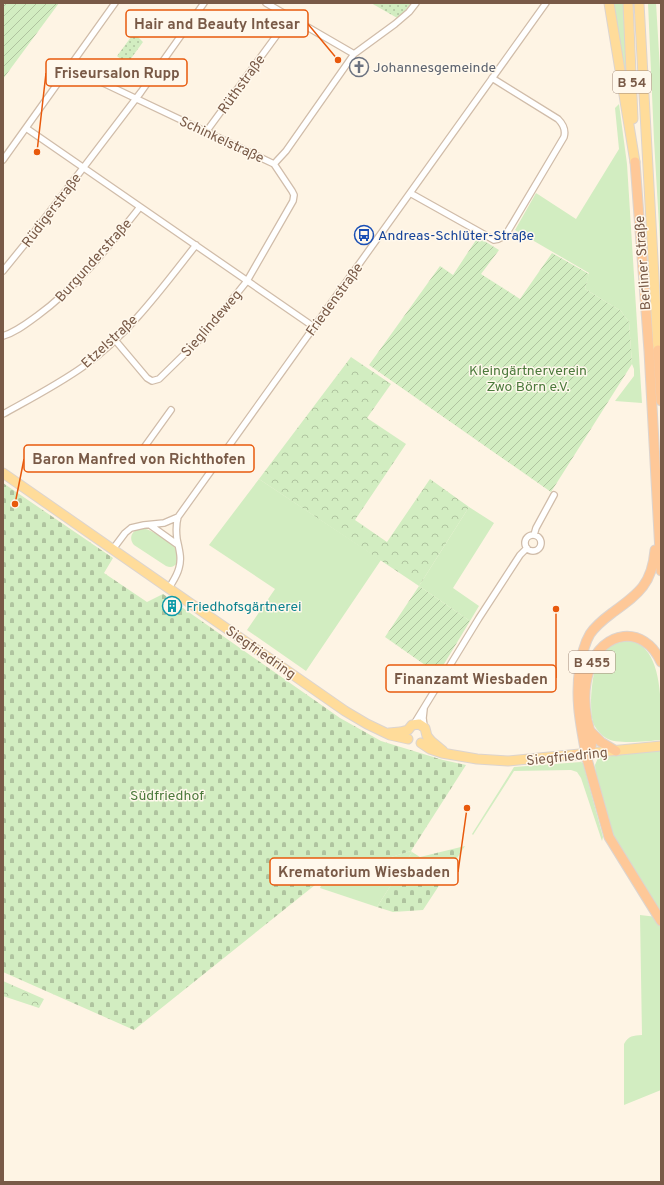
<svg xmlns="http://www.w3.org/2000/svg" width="664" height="1185" font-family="Overpass,sans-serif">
  <defs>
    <pattern id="forest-crowns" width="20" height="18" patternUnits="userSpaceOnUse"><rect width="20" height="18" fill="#d2edc1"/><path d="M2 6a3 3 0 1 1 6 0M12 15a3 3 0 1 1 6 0" fill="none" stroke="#afc39f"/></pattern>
    <pattern id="cemetery-stones" width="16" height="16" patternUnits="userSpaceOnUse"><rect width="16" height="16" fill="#d2edc1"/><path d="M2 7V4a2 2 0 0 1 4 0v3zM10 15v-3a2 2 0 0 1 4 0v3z" fill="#afc39f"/></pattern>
    <pattern id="park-dots" width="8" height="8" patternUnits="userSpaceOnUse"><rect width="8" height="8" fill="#d2edc1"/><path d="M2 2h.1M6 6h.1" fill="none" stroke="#afc39f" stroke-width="1.8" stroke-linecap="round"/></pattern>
    <pattern id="garden-furrows" width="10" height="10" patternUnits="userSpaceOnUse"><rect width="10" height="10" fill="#d2edc1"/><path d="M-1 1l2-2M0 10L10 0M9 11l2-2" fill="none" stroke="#afc39f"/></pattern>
  </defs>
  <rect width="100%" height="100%" fill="#fef4e4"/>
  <path fill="#d2edc1" d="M612,3H624L629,98Z
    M648,3H656L661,86V259L654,140Z
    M619,104L627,164L642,403L615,401L634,376V369L632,364L629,322L621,311L585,289L589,273L515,230L536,193L576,219L619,149L615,108Z
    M259,479L381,560L306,671L247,630L275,589L209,545Z
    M469,507L494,523L453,588L479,606L470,621L419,586Z
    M143,528C151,530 171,541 176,549C178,553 178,558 178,562C174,567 171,568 166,566L134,545C127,536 134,529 143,528Z
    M624,641C629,641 635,641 639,644C664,659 661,713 661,740C648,741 617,745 606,738C601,735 597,730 594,725C588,711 592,670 599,658C604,649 614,643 624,641Z
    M661,749V915L612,835L597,786L595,765L598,758Z
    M581,762L583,763L603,837L602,841L581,778L577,772L571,770L514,771L473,835L472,834L514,767Z
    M411,851L412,852L377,907L320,888L321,886L318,883L325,877Z
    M640,915L657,917L661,926V1090L624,1105V1044C629,1035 633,1036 642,1035Z"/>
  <path fill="url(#forest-crowns)" d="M351,357L391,384L367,418L406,444L355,520L387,542L430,479L469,507L419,586L259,479Z
    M3,981L44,999L39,1008L3,996Z"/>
  <path fill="url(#cemetery-stones)" d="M3,483L113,558L104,573L147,602L163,594L340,718L381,741L443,760L466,765L411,851L325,877L134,1030L3,972Z
    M465,846L423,910L393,912L377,907L412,852L420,857Z"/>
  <path fill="url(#park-dots)" d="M371,3H411L399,19Z
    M134,33L143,42L127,64L117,56Z"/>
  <path fill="url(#garden-furrows)" d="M3,3H59L3,79Z
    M478,237L499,250L481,274L520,299L552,253L589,274L585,289L621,311L629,322L632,364L551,492L369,365L440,266L453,275Z
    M419,586L470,621L438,674L385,637Z"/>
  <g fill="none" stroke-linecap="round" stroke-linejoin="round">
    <g stroke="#d0bca9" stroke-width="8">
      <path id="minor" d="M266,3L354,54
        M70,66L80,72L274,164L292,191L294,195L293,201L247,281L202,337L159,379L152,381L147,378L115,340
        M26,128L314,327
        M206,132L290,17
        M3,160L115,3
        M274,164L286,151L354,54L395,24L409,12L416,3
        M410,193L494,240C500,240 504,235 508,231L564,137C566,130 563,124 558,119L492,78
        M3,271L29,239L141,92L204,3
        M3,336C16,332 26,324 37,316C78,286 109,246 140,207
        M3,414C30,399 59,384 84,366C129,334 162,288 196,245
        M130,467L171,410
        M150,525L178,545
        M525 543a8 8 0 1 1 16 0a8 8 0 1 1-16 0Z
        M534,535L536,528L554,495
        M113,549L125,533L131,528L144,525L164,523L178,517
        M169,588C173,581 177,576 179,568C182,558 179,549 177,539C176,531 176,524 178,517L546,3
        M414,724L479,618L520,555L527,548
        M424,726L423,718L424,709"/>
    </g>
    <g stroke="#dcd4cf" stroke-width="11">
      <path id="primary" d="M609,3L635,162
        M628,3L633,119
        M639,3L658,350
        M3,473L345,711L367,724L390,735L408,739
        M389,733L400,732L408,730L412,725L419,724L425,728L427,736L431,741L443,751
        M421,743L430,749L442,753L477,759L508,761L661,746"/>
    </g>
    <g stroke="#dcd4cf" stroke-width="11">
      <path id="trunk" d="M635,162L649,351L661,571
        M658,350L661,401
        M590,731L601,742L616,751
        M586,754C580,722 575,698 580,666C582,655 584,644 590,634C596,625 604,619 612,613C638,594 652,585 655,550
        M586,754C588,752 591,751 591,747C593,739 589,728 587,720C584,704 584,684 590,668C602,630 644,624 661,662
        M575,755L584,756L587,759L609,837L661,921"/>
    </g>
    <use href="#minor" stroke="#fff" stroke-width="5.5"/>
    <use href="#primary" stroke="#ffdc9a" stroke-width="9"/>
    <use href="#trunk" stroke="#fec898" stroke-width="9"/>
  </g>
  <defs>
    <g id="church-ring" transform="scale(1)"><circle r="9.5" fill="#fff8ec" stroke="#6b7280" stroke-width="1.5"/><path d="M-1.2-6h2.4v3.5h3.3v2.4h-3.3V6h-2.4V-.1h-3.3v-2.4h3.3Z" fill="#6b7280"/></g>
    <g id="bus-ring" transform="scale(1)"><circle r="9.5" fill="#fff8ec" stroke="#1a4fb4" stroke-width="1.5"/><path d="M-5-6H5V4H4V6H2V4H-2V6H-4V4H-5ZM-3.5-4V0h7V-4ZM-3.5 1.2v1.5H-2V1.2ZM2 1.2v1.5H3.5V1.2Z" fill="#1a4fb4"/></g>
    <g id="building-ring" transform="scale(1)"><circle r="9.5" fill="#fff8ec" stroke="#0f9aa8" stroke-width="1.5"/><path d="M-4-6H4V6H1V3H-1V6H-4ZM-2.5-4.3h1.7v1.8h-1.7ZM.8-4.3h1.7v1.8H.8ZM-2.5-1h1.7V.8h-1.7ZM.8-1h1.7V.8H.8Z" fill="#0f9aa8"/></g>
  </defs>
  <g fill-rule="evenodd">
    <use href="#church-ring" x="359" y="67"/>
    <use href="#bus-ring" x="364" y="235"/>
    <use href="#building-ring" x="172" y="606"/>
  </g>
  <g text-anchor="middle" stroke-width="3" stroke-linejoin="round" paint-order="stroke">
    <g fill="#fff8ec" stroke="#a18978" stroke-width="1">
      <rect x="613" y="71" width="38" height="22" rx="3"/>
      <rect x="569" y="651" width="46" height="22" rx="3"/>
    </g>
    <g font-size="13" font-weight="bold" fill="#795a47">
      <text x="632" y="87">B 54</text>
      <text x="592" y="667">B 455</text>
    </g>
    <g font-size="14" fill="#5b616d" stroke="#fff8ec" text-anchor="start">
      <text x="373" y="72">Johannesgemeinde</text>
    </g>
    <g font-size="14" fill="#795a47" stroke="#fff8ec">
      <text transform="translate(241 84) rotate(-54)" y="5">Rüthstraße</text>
      <text transform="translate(222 139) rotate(25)" y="5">Schinkelstraße</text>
      <text transform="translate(51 210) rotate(-53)" y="5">Rüdigerstraße</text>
      <text transform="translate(93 260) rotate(-48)" y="5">Burgunderstraße</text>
      <text transform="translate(642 263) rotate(-94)" y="5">Berliner Straße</text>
      <text transform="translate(334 299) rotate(-54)" y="5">Friedenstraße</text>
      <text transform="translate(211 323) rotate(-49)" y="5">Sieglindeweg</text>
      <text transform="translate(109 341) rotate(-43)" y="5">Etzelstraße</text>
      <text transform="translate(261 652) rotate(35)" y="5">Siegfriedring</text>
      <text transform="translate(567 756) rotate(-6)" y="5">Siegfriedring</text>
    </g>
    <g font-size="14" fill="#164399" stroke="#fff8ec" text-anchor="start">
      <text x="378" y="240">Andreas-Schlüter-Straße</text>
    </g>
    <g font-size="14" fill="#4c7a3c" stroke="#fff8ec">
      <text x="528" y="375">Kleingärtnerverein<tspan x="528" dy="16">Zwo Börn e.V.</tspan></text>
      <text x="167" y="800">Südfriedhof</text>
    </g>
    <g font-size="14" fill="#0d838f" stroke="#fff8ec" text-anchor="start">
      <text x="186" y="611">Friedhofsgärtnerei</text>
    </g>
  </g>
  <path fill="none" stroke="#e8590c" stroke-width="1.5" d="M338 60L308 24M37 152L46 73M15 504L24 459M556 609L556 678M467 808L458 872"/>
  <g fill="#e8590c" stroke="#fff8ec" stroke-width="1.5">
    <circle cx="338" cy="60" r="4"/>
    <circle cx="37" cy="152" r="4"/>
    <circle cx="15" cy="504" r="4"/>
    <circle cx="556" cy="609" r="4"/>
    <circle cx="467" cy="808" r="4"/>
  </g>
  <g fill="#fff8ec" stroke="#e8590c" stroke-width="1.5">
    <rect x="126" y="10" width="182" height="27" rx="4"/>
    <rect x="46" y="59" width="141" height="27" rx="4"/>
    <rect x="24" y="445" width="230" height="27" rx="4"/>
    <rect x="386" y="665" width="170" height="27" rx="4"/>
    <rect x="270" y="858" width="188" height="27" rx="4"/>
  </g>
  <g font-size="15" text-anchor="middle" font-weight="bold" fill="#795a47">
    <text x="217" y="29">Hair and Beauty Intesar</text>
    <text x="117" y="78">Friseursalon Rupp</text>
    <text x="139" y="464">Baron Manfred von Richthofen</text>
    <text x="471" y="684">Finanzamt Wiesbaden</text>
    <text x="364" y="877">Krematorium Wiesbaden</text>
  </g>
  <rect width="664" height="1185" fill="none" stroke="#795a47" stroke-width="8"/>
</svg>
